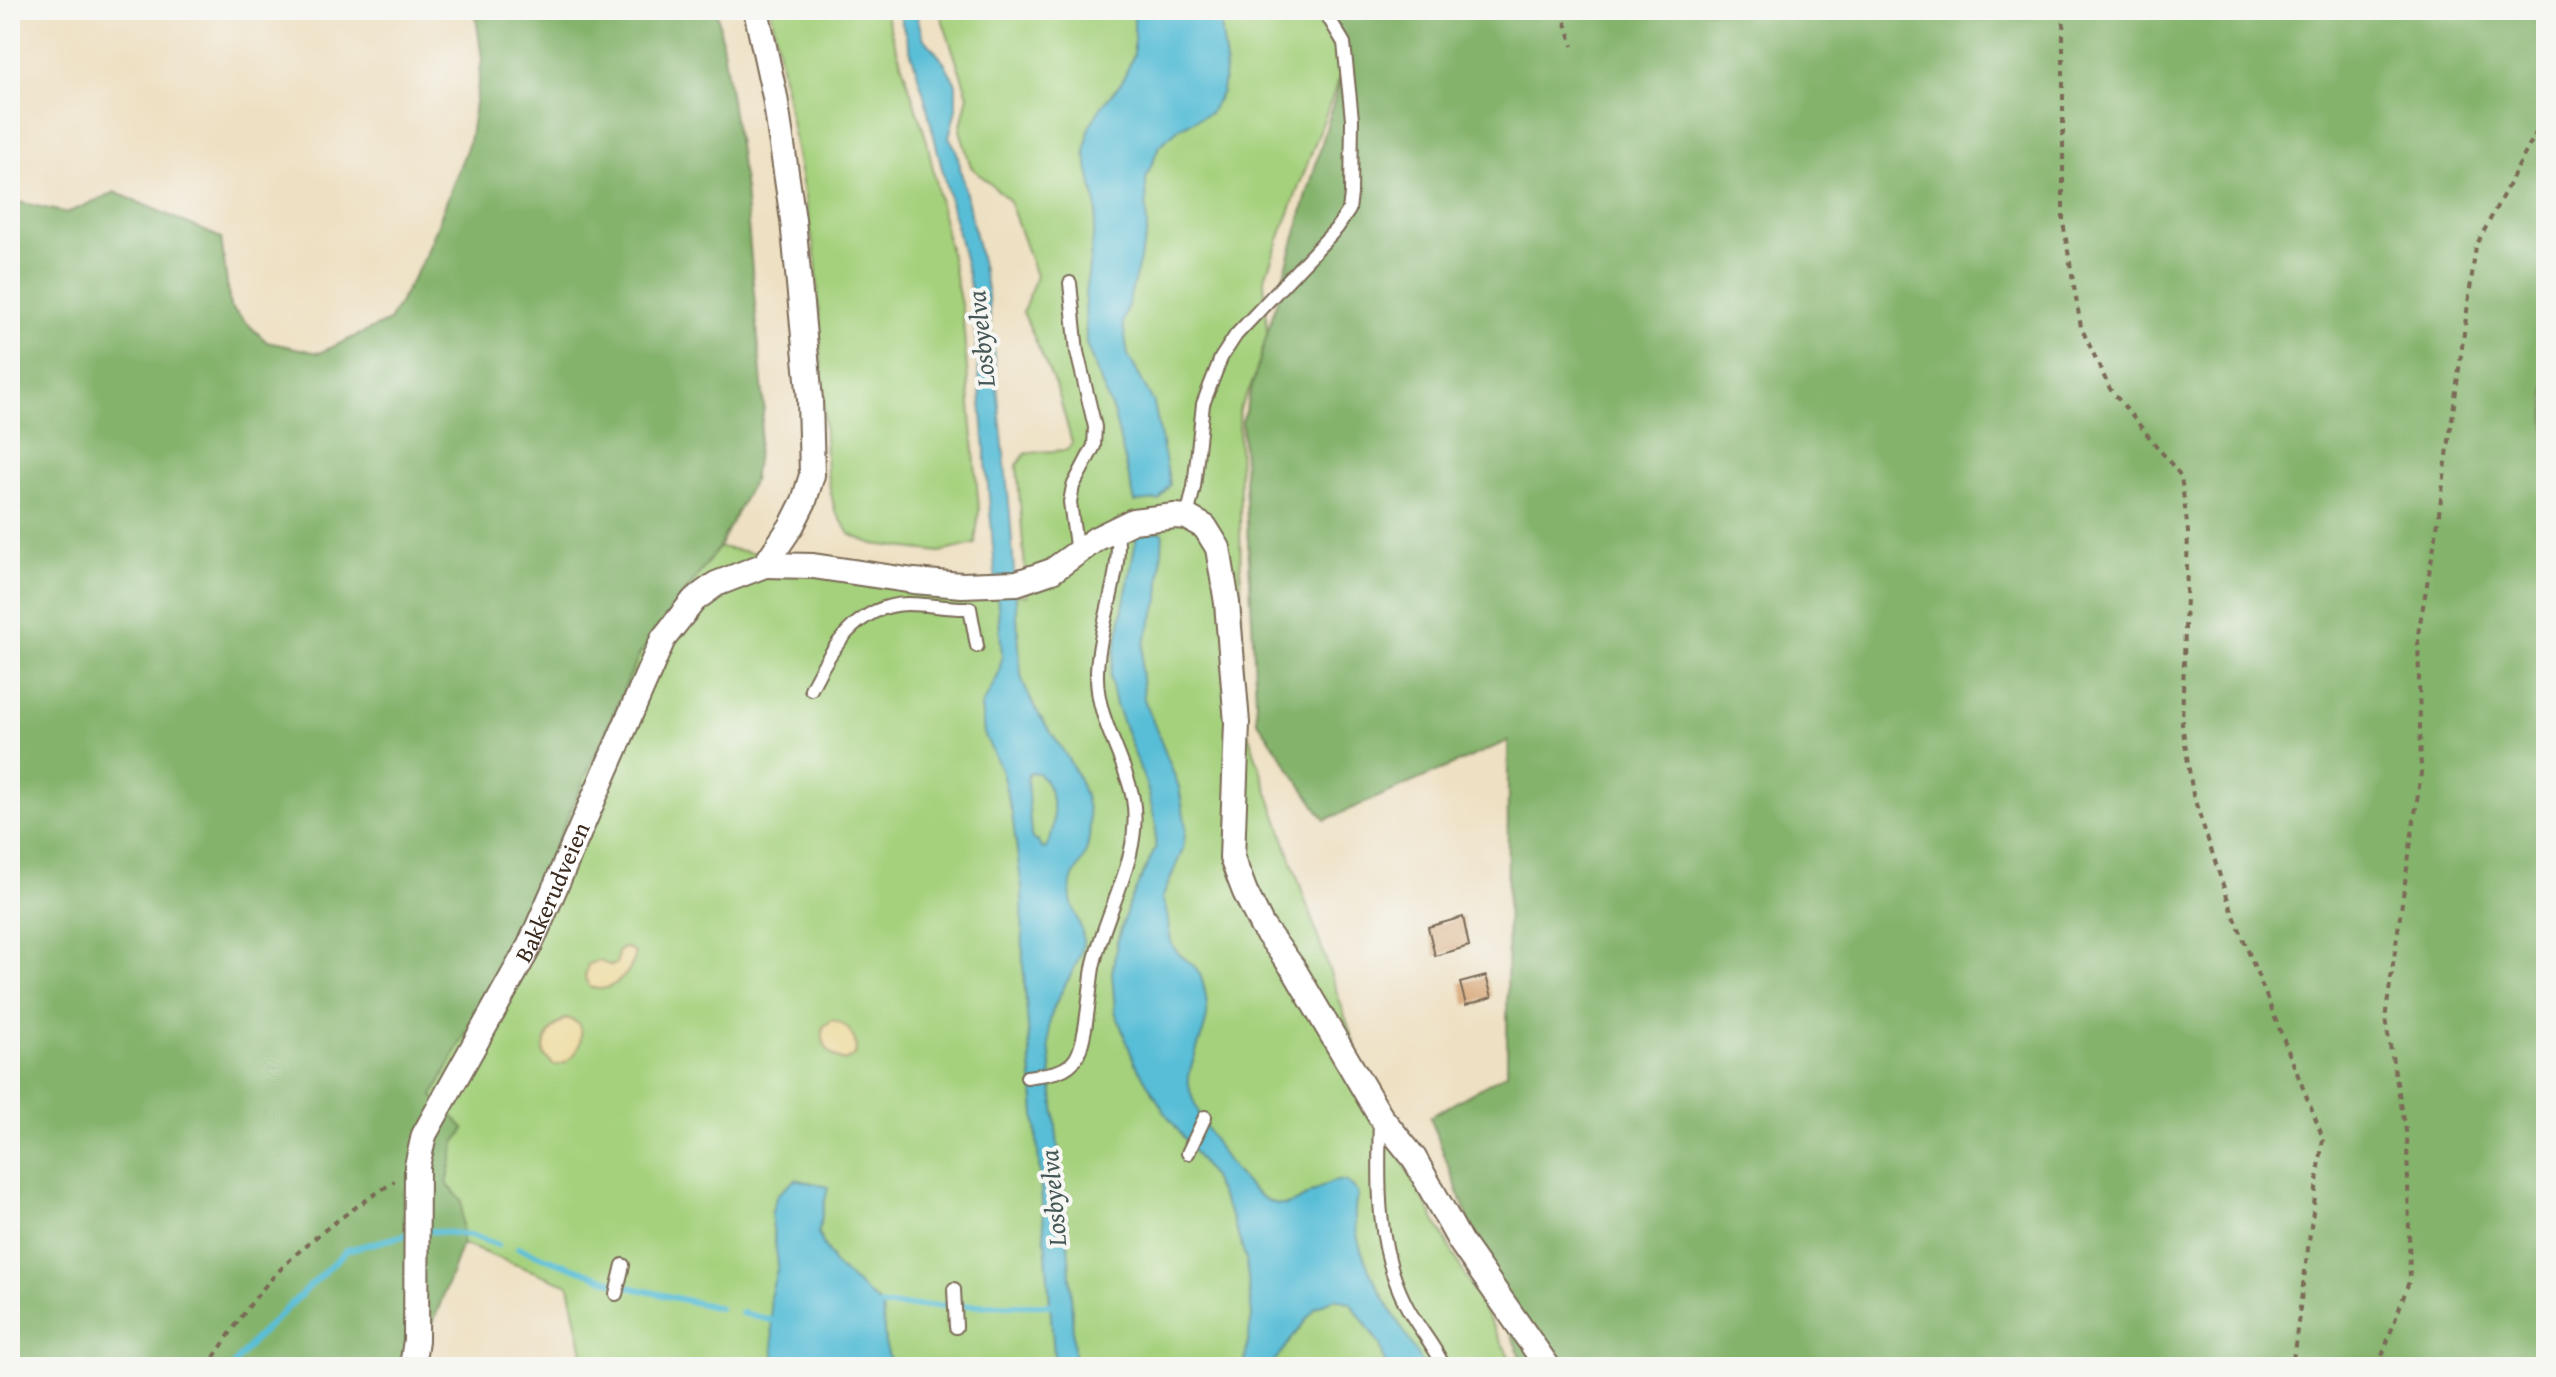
<svg xmlns="http://www.w3.org/2000/svg" width="2556" height="1377" font-family="'Gentium Book Plus',serif">
  <rect width="100%" height="100%" fill="#f6f6f2"/>
  <filter id="ink" filterUnits="userSpaceOnUse"><feTurbulence type="fractalNoise" baseFrequency=".0125" numOctaves="2"/><feDisplacementMap in="SourceGraphic" scale="16" xChannelSelector="R" yChannelSelector="G"/><feConvolveMatrix kernelMatrix="1 2 1 2 8 2 1 2 1" color-interpolation-filters="sRGB"/></filter>
  <filter id="wash" filterUnits="userSpaceOnUse"><feTurbulence type="fractalNoise" baseFrequency=".006" numOctaves="4" result="noise"/><feDisplacementMap in="SourceGraphic" scale="32" xChannelSelector="R" yChannelSelector="G"/><feGaussianBlur stdDeviation="1.8" result="paint"/><feColorMatrix in="noise" values="0 0 0 0 0 0 0 0 0 0 0 0 0 0 0 0 0 1.4 0 .05"/><feComposite in="paint" operator="in"/></filter>
  <g filter="url(#wash)">
    <rect width="100%" height="100%" fill="#eee0c2"/>
    <path fill="#a5d17d" stroke="#707e4e" stroke-width="2" d="M771,10H884L927,141L962,310L979,510L975,544L940,552L873,544L851,535L835,511L827,474L816,260Z
      M939,10H1325L1345,63L1264,280L1268,352L1239,409L1242,716L1381,1121L1515,1367H586L569,1285L462,1244V1201L447,1184L455,1143L432,1096L508,952L639,655L719,547L1027,596L1017,465L1026,453L1067,450L1072,443L1058,392L1023,312L1036,276L1009,200L971,167L960,130L968,95Z"/>
    <path fill="#84b36c" stroke="#606e45" stroke-width="2" d="M455,10H717L745,190L764,407L753,481L719,547L639,655L508,952L433,1096L465,1129L455,1143L447,1184L462,1201V1244L421,1356L402,1367H10V200L67,213L115,192L221,238L230,307L267,342L319,353L389,321L426,255L469,142L482,59L476,16Z
      M1325,10H2546V1367H1524L1430,1117L1507,1073L1508,741L1325,820L1257,720L1242,421L1345,63Z"/>
    <path fill="#eeda9e" stroke="#94825e" stroke-width="2" d="M623,948L630,949L635,954C633,974 609,995 590,987L585,978L588,964L599,961L612,966L617,963L618,952Z
      M567,1018L578,1023C587,1040 574,1065 554,1065L544,1055C542,1038 553,1025 567,1018Z
      M832,1020C848,1023 859,1039 855,1055L845,1061C828,1056 821,1045 823,1027Z"/>
    <path fill="#59bed7" stroke="#4a747a" stroke-width="2" fill-rule="evenodd" d="M898,10H915L923,37L944,62L956,84V109L949,137L956,149L987,289L1010,513L1021,675C1036,727 1078,753 1088,809C1091,824 1090,843 1084,857C1081,866 1072,875 1071,884C1066,908 1088,926 1082,949C1075,976 1052,998 1049,1027C1048,1039 1050,1052 1051,1064C1053,1112 1060,1160 1065,1209C1071,1261 1071,1314 1075,1367H1055L1023,964L1022,889L1012,814L1001,769L984,734L981,707L998,676L1002,656L973,304L968,275L924,95ZM1029,773H1038C1055,788 1059,829 1045,849L1041,848L1038,841H1034L1031,836L1027,779Z
      M1134,10H1219L1226,63L1222,92L1210,113L1181,127L1159,146L1146,179L1147,233L1123,323L1128,355L1154,403L1170,484L1159,500L1135,502L1114,415L1086,344L1085,295L1097,209L1085,152L1090,125L1104,103L1122,82L1134,54Z
      M1151,532H1163L1159,600L1144,644L1141,669L1144,699L1179,787L1186,827L1183,849L1162,899C1171,914 1166,933 1173,946C1178,955 1187,960 1195,967C1203,976 1206,995 1207,1007C1209,1022 1199,1041 1195,1055C1192,1063 1188,1075 1189,1084C1192,1108 1220,1152 1235,1171C1247,1185 1264,1205 1284,1205C1306,1205 1341,1158 1358,1195C1340,1247 1402,1322 1424,1367H1386L1380,1345L1351,1303L1336,1298L1316,1307L1270,1367H1244L1252,1316L1246,1259L1231,1216L1210,1174L1164,1111L1134,1061L1115,1011L1112,973L1117,942L1128,906L1155,849L1156,825L1147,787L1116,705L1110,677L1137,535Z
      M796,1179L828,1187L818,1234L834,1264L882,1306L885,1343L892,1367H775L770,1297L778,1265L771,1214L777,1195Z"/>
    <g fill="none" stroke-linecap="round" stroke-linejoin="round">
      <path stroke="#59bed7" stroke-width="6" d="M424,1230L470,1235L498,1245
        M518,1248L624,1286L719,1308
        M882,1306L1059,1305
        M742,1313L771,1320
        M232,1367L252,1342L347,1250L410,1234"/>
    </g>
    <g id="blocks">
      <path fill="#d5a26f" d="M1463,917L1469,946L1435,956L1428,927Z
        M1486,976L1492,997L1466,1005L1460,983Z"/>
    </g>
  </g>
  <g filter="url(#ink)">
    <use href="#blocks" fill-opacity="0" stroke="#7a6a57" stroke-width="2"/>
    <g fill="none" stroke-linecap="round" stroke-linejoin="round">
      <g stroke="#7a6a57" stroke-width="16">
        <path id="service" d="M1070,283L1077,352L1095,427L1094,446L1073,486L1070,502L1077,553
          M1187,517L1194,487L1203,404L1221,358L1236,335L1337,228L1349,210L1351,194L1352,119L1344,43L1324,10
          M811,689C831,648 857,605 908,604C928,604 949,609 970,608L977,646
          M1027,1077C1044,1074 1066,1074 1076,1058C1087,1040 1089,991 1093,968C1104,912 1143,857 1133,799C1125,757 1097,720 1097,677C1096,631 1126,567 1116,527
          M1380,1119C1378,1182 1376,1245 1405,1303C1416,1326 1434,1344 1444,1367
          M1188,1153L1205,1117
          M954,1289L956,1327
          M616,1294L623,1265"/>
      </g>
      <g stroke="#7a6a57" stroke-width="28">
        <g id="minor">
          <path d="M765,565L813,566L914,581L962,585L1017,583L1052,571L1096,539L1133,521L1175,516L1187,517L1205,527L1218,548L1227,603L1237,723L1232,858L1245,892L1262,926L1293,968L1380,1116L1414,1158L1460,1241L1548,1367"/>
          <path id="s1" d="M412,1367L416,1340L417,1166L424,1135L530,945L663,639L694,600L716,584L765,565L792,525L804,501L812,475L810,400L793,220L775,97L756,10"/>
        </g>
      </g>
      <path stroke="#7a6a57" stroke-width="4" stroke-dasharray="6 6" stroke-linecap="butt" d="M1562,10L1573,46
        M2065,10L2063,29V222L2081,327L2110,389L2181,476L2188,532L2182,724L2193,795L2229,903L2323,1138L2292,1367
        M207,1367C225,1342 241,1315 261,1291C298,1246 346,1213 395,1181
        M2378,1367L2410,1279L2407,1136L2385,1019L2421,773L2418,634L2436,535L2476,246L2546,114"/>
      <use href="#service" stroke="#fff" stroke-width="12"/>
      <use href="#minor" stroke="#fff" stroke-width="24"/>
    </g>
  </g>
  <g text-anchor="middle" stroke-width="8" stroke-linejoin="round" paint-order="stroke">
    <g font-size="24" fill="#3b2a1e" stroke="#f6f6f2">
      <text dy="8" stroke="none"><textPath href="#s1" startOffset="508">Bakkerudveien</textPath></text>
    </g>
    <g font-size="26" font-style="italic" fill="#445656" stroke="#f6f6f2">
      <text transform="translate(981 339) rotate(-96)" y="9">Losbyelva</text>
      <text transform="translate(1053 1198) rotate(-95)" y="9">Losbyelva</text>
    </g>
  </g>
  <rect width="2556" height="1377" fill="none" stroke="#f6f6f2" stroke-width="40"/>
</svg>
